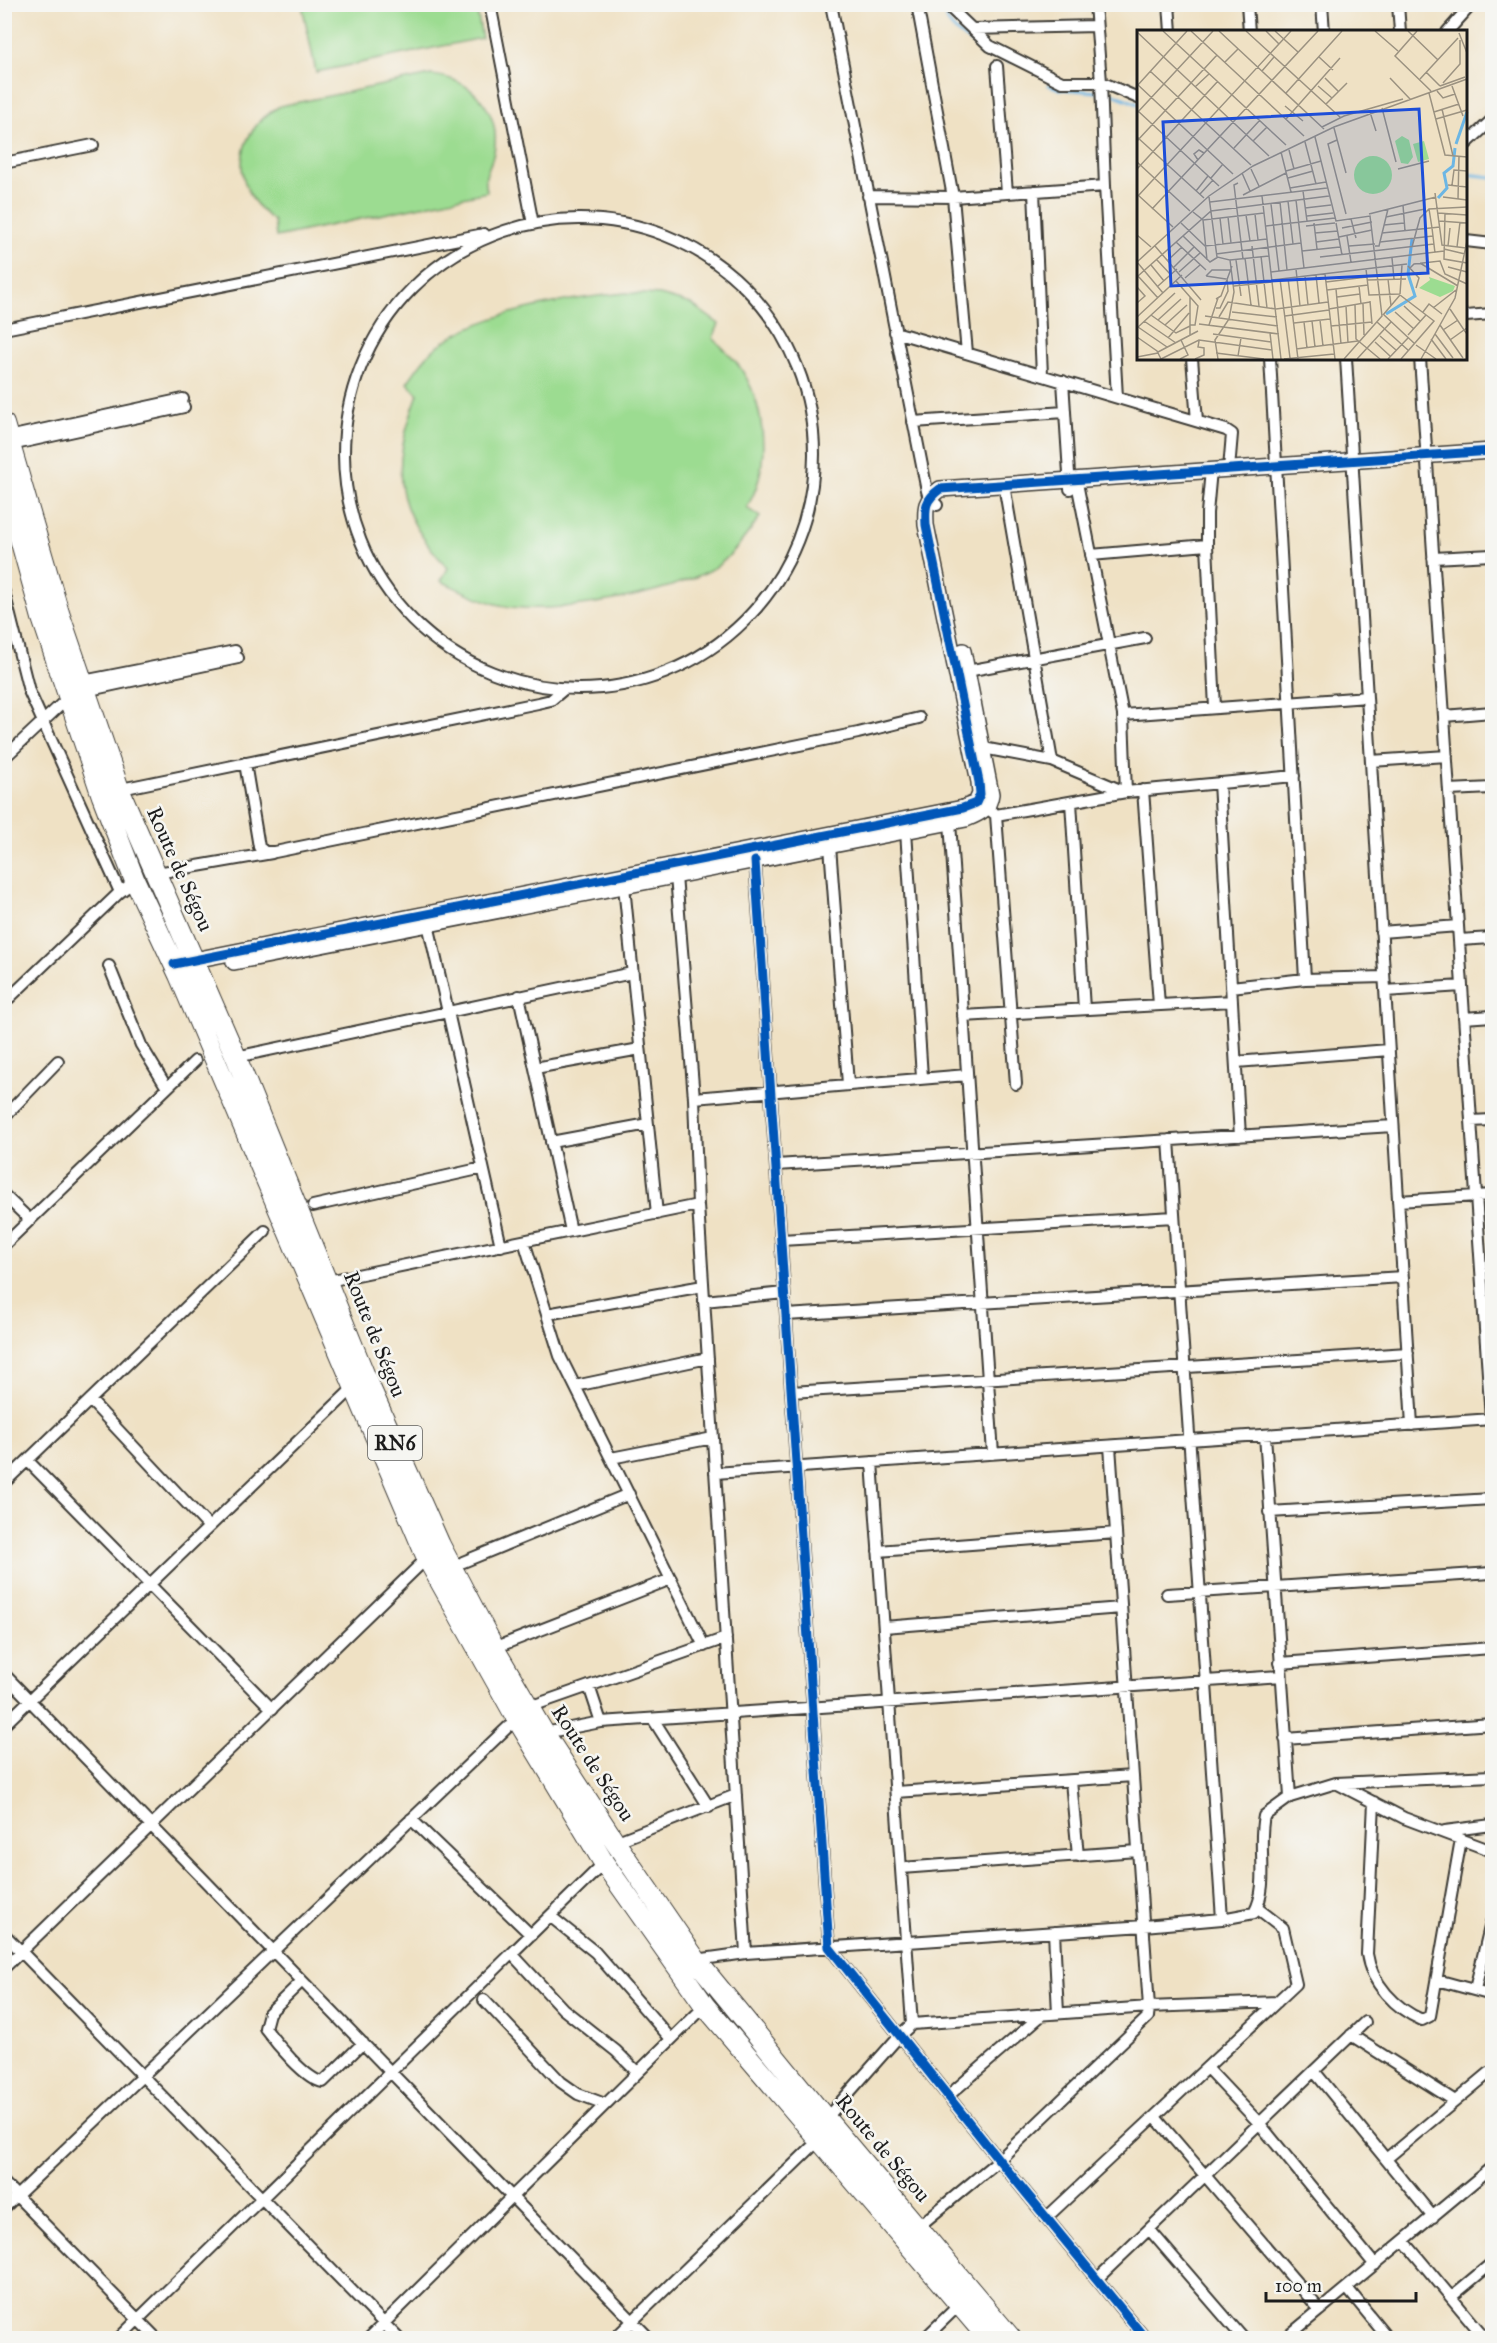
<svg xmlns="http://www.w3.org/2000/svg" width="1497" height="2343" font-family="'IM FELL Great Primer',serif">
  <rect width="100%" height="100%" fill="#f6f6f2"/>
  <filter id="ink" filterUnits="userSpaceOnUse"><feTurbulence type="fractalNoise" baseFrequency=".0167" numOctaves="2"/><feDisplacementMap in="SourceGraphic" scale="12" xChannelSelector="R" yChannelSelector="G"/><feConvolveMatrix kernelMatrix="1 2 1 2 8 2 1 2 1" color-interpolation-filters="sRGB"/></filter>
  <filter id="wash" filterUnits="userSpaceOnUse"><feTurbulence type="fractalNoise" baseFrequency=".008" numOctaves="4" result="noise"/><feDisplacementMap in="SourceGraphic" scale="24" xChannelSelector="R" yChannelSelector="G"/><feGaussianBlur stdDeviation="1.35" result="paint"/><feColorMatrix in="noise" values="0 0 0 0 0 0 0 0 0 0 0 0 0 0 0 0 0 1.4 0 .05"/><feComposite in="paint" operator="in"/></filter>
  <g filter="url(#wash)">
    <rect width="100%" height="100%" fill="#efe1c4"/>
    <path fill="#9cdc91" stroke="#5c7c56" stroke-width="1.5" d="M302,5H476L482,38L316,72Z
      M431,75C470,78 502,110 494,152C490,172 483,169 487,192L276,237L274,221C229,188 232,133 280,106Z
      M626,293L660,295L691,304L719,324L713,338C721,346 729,354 736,362C761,394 769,443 758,482C756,491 751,499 747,508L760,517C747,534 733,556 714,568C671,594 549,617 500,605C480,600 460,590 441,581L448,568C392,508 390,469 418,394L407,383C414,373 421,362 430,353C470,313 571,298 626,293Z"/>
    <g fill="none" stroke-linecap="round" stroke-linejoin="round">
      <path stroke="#6cb6e4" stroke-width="3" d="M939,4C943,10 945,16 948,22C961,41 989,52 1010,62
        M1049,85L1060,89L1098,92
        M1111,93L1138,104
        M1466,174L1492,177"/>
    </g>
  </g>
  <g filter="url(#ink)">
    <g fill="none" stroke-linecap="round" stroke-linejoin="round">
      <g stroke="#3c3a35" stroke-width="14">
        <path id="street" d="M490,4L533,224
          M831,4L927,491L929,498L937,505
          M917,4L953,197L967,353
          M946,4L990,46L1062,82H1101L1138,98
          M1095,4L1101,82L1105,186L1117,397
          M1169,4L1171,32
          M1247,4L1249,32
          M1322,4L1324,32
          M1398,4L1400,32
          M972,29L1096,26
          M1447,32L1472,4
          M997,66L1007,193
          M1466,144L1492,120
          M4,163L93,145
          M1034,191L1042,375
          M868,196L953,197L1105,186
          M344 454a235 235 0 1 1 470 0a235 235 0 1 1-470 0Z
          M1466,241L1492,244
          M1466,316L1492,314
          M4,329L484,234
          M895,332L1226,430L1232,434L1229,469
          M1192,358L1197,421
          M1270,358L1305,979
          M1346,358L1412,1425
          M1420,358L1491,1419
          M1063,381L1070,489
          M913,422L1065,412
          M4,438L183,399
          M6,446L184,407
          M1211,470L1207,513V545L1215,708
          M1004,485L1052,761
          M1078,488L1123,715L1126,792
          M1091,555L1207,545
          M1433,558L1492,555
          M4,592L29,691L120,892
          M967,671L1145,638
          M78,682L235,651
          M1123,715L1367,697
          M1444,716L1492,712
          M983,748L1052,761L1125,792
          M4,758L69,697L85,691L238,658
          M1371,761L1447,756
          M245,763L259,847L265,852H275L858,733L919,718
          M1219,783L1240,1136
          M116,790L538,703L551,700L563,690
          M1143,790L1159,1005
          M1449,790L1492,788
          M1071,802L1084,1009
          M991,811L996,815L1016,1084
          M996,815L1126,792L1294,776
          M950,822L993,1454
          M906,831L922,1077
          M830,846L848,1084
          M755,861L829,1947L999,2160L1145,2338
          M157,873L272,853
          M676,876L694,1098L698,1205L746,1953
          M624,886L657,1214
          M428,924L501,1246
          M1381,932L1458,926
          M1459,940L1492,938
          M109,966L141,1045L167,1088
          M1231,987L1305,979L1384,977
          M1385,991L1462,986
          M519,996L571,1231
          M4,1003L120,892L135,881
          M963,1016L1232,1001
          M1464,1018L1492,1016
          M236,1057L632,973
          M1236,1062L1389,1050
          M535,1068L640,1049
          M694,1098L967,1075
          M4,1117L58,1061
          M1471,1121L1492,1120
          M1169,1140L1222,1919
          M551,1142L648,1124
          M776,1165L1393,1126
          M4,1195L30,1220
          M1398,1201L1492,1195
          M313,1206L483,1168
          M781,1240L1174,1217
          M524,1241L560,1356L704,1646
          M4,1245L195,1061
          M328,1281L698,1205
          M704,1301L784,1293
          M547,1314L703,1286
          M786,1315L1403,1277
          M575,1386L708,1358
          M791,1392L1408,1353
          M90,1400L209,1527
          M1265,1435L1290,1797
          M611,1458L713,1438
          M28,1461L272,1709
          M872,1462L912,2024
          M715,1473L1492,1419
          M4,1483L265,1231
          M1269,1512L1492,1499
          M878,1551L1116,1533
          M463,1562L629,1494
          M1167,1594L1492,1573
          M884,1627L1121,1608
          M494,1648L671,1579
          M1280,1663L1492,1648
          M4,1674L649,2338
          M589,1686L601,1722L1281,1676
          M529,1707L726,1638
          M653,1719L709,1807
          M4,1725L353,1388
          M544,1733L601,1722
          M1285,1739L1492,1724
          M1071,1781L1078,1856
          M1336,1783L1404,1818L1492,1851
          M896,1792L1133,1776
          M1374,1802L1367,1954C1371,1983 1396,2009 1422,2020L1430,2016L1461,1839
          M411,1819L531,1935
          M1445,1831L1492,1825
          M615,1842L736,1795
          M901,1868L1138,1851
          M550,1916L595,1952L671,2039
          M1054,1932L1058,2013
          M4,1934L398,2338
          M512,1954L563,2009L616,2051L637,2072
          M696,1960L746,1953L1144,1926L1222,1919L1254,1913C1270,1885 1257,1847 1264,1816L1290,1797L1336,1783L1492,1776
          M4,1968L427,1558
          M1437,1980L1492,1995
          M302,1981L269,2013L265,2028C276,2043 306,2080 323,2082L363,2043
          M1475,1989L1492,1919
          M484,2000L561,2082L578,2094L605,2104
          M1351,2035L1455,2101
          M1207,2068L1259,2123L1375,2265
          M1314,2071L1433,2217
          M948,2096L1043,2014
          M1155,2117L1320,2310
          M823,2122L900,2035L912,2024L1149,2007L1277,2002
          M1386,2159L1489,2073
          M4,2183L156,2338
          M4,2208L508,1727
          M1046,2218L1296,1984L1283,1928L1257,1908
          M918,2227L999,2160L1148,2017L1149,2007L1110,1446
          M1149,2229L1243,2338
          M1404,2241L1485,2338
          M1097,2279L1365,2022
          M1347,2288L1388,2338
          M1451,2297L1492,2263
          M119,2338L604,1863
          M369,2338L705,2006
          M615,2338L820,2139
          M925,2338L960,2304
          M1286,2338L1492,2167"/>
      </g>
      <g stroke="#3c3a35" stroke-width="18">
        <path id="secondary" d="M234,962L966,819C980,813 989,810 991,794L963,651
          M174,964L963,808L976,803L980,794L979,782L926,525C925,507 925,500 940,489L1492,451"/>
      </g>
      <g stroke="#3c3a35" stroke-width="22">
        <path id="highway" d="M4,424L59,613L119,789L236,1057L365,1376L440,1545L494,1648L544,1733L615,1842L696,1960L826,2119L1011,2338
          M4,481L42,618L102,796L135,881L179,975L427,1558L517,1719L604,1863L705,2006L988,2338"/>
      </g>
      <use href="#street" stroke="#fff" stroke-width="10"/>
      <use href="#secondary" stroke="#fff" stroke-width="15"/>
      <use href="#highway" stroke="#fff" stroke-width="20"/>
      <g stroke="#f6f6f2" stroke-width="13">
        <path id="cycleway" d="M755,861L829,1947L999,2160L1145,2338
          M174,964L963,808L976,803L980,794L979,782L926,525C925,507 925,500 940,489L1492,451"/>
      </g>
      <use href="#cycleway" stroke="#0057b8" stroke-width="9"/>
    </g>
  </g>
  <g text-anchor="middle" stroke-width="5" stroke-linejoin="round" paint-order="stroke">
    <rect fill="#f6f6f2" stroke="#5d5d5c" stroke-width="1.5" x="368" y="1426" width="54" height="34" rx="4.5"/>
    <g font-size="20" font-weight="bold" fill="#1c1c1c">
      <text x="395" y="1450">RN6</text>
    </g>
    <g font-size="21" fill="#1c1c1c" stroke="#f6f6f2">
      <text transform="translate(180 869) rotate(66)" y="7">Route de Ségou</text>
      <text transform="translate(375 1334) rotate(68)" y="7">Route de Ségou</text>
      <text transform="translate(593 1763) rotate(57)" y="7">Route de Ségou</text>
      <text transform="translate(883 2148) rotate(50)" y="7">Route de Ségou</text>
    </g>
  </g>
  <g transform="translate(1137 30)">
    <rect width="330" height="330" fill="#efe1c4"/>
    <path d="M265,106L272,110L276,127L271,134L264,133L258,111ZM287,111L292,129L281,132L276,114ZM217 145a19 19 0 1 1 38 0a19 19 0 1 1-38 0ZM292,247L318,256L316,261L303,267L282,258L293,250Z" fill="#9cdc91"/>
    <path fill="none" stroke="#6cb6e4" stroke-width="3" d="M319,114L330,82M301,168L310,158L307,143L316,136L318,118M249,284L278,266L271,244L275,209"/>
    <path fill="none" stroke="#9b9281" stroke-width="1.5" d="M26,1L149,115M54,1L167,106M82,1L187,99M109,1L204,88M129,1L142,14M138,1L161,22M238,1L261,21M271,1L301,30M280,1L258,26L294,61M0,2L132,126M322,3L330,23M182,27L196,40M88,32L101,19M13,41L114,135M125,41L137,27M289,42L303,56M188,48L201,61M253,48L273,69M283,49L321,8M306,53L323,34V10M0,54L96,144M0,56L50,1M181,56L195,68M303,56L328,47M315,56L326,86M58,57L72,44M300,61L306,68L318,64M149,63L205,1M292,63L308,125L330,127M189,74L210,53M148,76L166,91M245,78L259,132M305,79L316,126M1,81L82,156M233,82L239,101M297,82L322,74M0,83L76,1M149,89L203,28M299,89L330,80M185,97L207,86L266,69M197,98L209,143M0,107L67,168M178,107L199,191L233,186L245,286L207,329M200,110L191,114L209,184M0,111L80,25M116,111L130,97M168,112L179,154M97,118L123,90M152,120L157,139M144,122L154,162M61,130L57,124L62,120L67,123M0,132L53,181M0,139L81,51M114,139L122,156M261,139L292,131M149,141L184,131M105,143L113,161M74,148L86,134M151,148L176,141M101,153L97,155L106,229M311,155L330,157M315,155L317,140L330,141M153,158L189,152M59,161L71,146M166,161L170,191M298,163L305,215L329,218M63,164L76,150M1,165L36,197M106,165L149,143M1,166L154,1M125,166L144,329M72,167L80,227L93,230L97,262L92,289L78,310L81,329M306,167L330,170M321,169L322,126M159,170L167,238M151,171L156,214M73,172L190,158M143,172L150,240M134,174L142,241M266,175L268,201M168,178L194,175M15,179L181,1M292,179L295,198M56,182L66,190L70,230M301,183L330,185M308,183L307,229L330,233M118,184L121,210M232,184L299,167M109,185L113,211M170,186L196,183M91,187L94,213M249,187L288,179M83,188L86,214M214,189L219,208M66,190L127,183M302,191L330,193M44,193L68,216L130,209M177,193L180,219M199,193L205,225M247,195L267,193M129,196L198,188M169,196L198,193M205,198L235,192M295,198L298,223M178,203L201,201M245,203L303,197M0,205L14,217M46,206L73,232L81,227M210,206L214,232M202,207L235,200M39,212L69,240M179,212L202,209M243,212L296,206M18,216L64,270M115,216L122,276M212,216L238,214M238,216H242L251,179M311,216L313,198M275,217L283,188L292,179L330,177M320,217L323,192M307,219L328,224M165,221L203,217M79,224L164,213M124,226L130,278M183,227L297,214M108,228L114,275M255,228L257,249M20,230L34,245M31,230L45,217M93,230L132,226M99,230L104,266M0,232L26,263M0,232L72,166L116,136L197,97L330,49M283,233L321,256M14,235L27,251M271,236L282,248L279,258M37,237L57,217M311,237L330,242M273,238L277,234L303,231L308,244L330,254M159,239L163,276M229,239L232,265L263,264M42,242L63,223M134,242L307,221M188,244L198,329M179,245L182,273M69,246L75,240H93M69,246L89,249M168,246L171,275M48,248L63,235M151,248L161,329M143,249L153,328M251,249L254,276M135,250L270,234M230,250L269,249M39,251L61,276L58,295H53M189,252L230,247M21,256L40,239M97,256L136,252M222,256L224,274M0,257L8,266L0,273M199,259L204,314M190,260L231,255M263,264L265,235M263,265L297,291L264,329M200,267L223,264M21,268L1,246L74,181L192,166M79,269L84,266L95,236M233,271L235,294M226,274L227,305M218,275L219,309L243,329M209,276L211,313M267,276L283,291M79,278H83L91,261L90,248M296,278L319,260M192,279L233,272M313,279L327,300L330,298M95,282L140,287M258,282L277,299M286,282L292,274L305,284M246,284L278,314M14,285L39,303L53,296M246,285L263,265M68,286L141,296M148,286L192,280M0,287L45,245M82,287L91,272L139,279L191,272M21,290L44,269M183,290L186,316M7,291L39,313M175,291L178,317M167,292L170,318M240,292L272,321M157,293L193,289M62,294L142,304M28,295L50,275M72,295L81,268M303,295L326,328M194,296L235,292M1,297L30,317M0,298L38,263M306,300L321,290M133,303L136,329M76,304L134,312M298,304L316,328M53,305V267M271,305L289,285M243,306L259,320M0,307L20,321L24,329M31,308L52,283M294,309L309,329M313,310L327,300L330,304M238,312L253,326M279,315L299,329M159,319L221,311M21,322L61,301M79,323L127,329M101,326L104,308M0,327L21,323M24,329L62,310L135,320M43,329L51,325L44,310M58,329L67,325V318L61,317L62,311M147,329L197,324M220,329L254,292M251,329L271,308M284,329L318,268L330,211"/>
    <path fill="#1d4ed8" fill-opacity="0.15" stroke="#1d4ed8" stroke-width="3" d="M282,79L291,243L34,256L26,92Z"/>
    <rect width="330" height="330" fill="none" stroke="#1c1c1c" stroke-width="3"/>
  </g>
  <rect width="1497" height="2343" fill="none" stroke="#f6f6f2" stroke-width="24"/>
  <path d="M1266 2292v9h150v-9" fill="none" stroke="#1c1c1c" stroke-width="3"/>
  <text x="1275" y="2292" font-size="18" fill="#1c1c1c" stroke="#f6f6f2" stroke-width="4.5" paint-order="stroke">100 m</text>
</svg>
